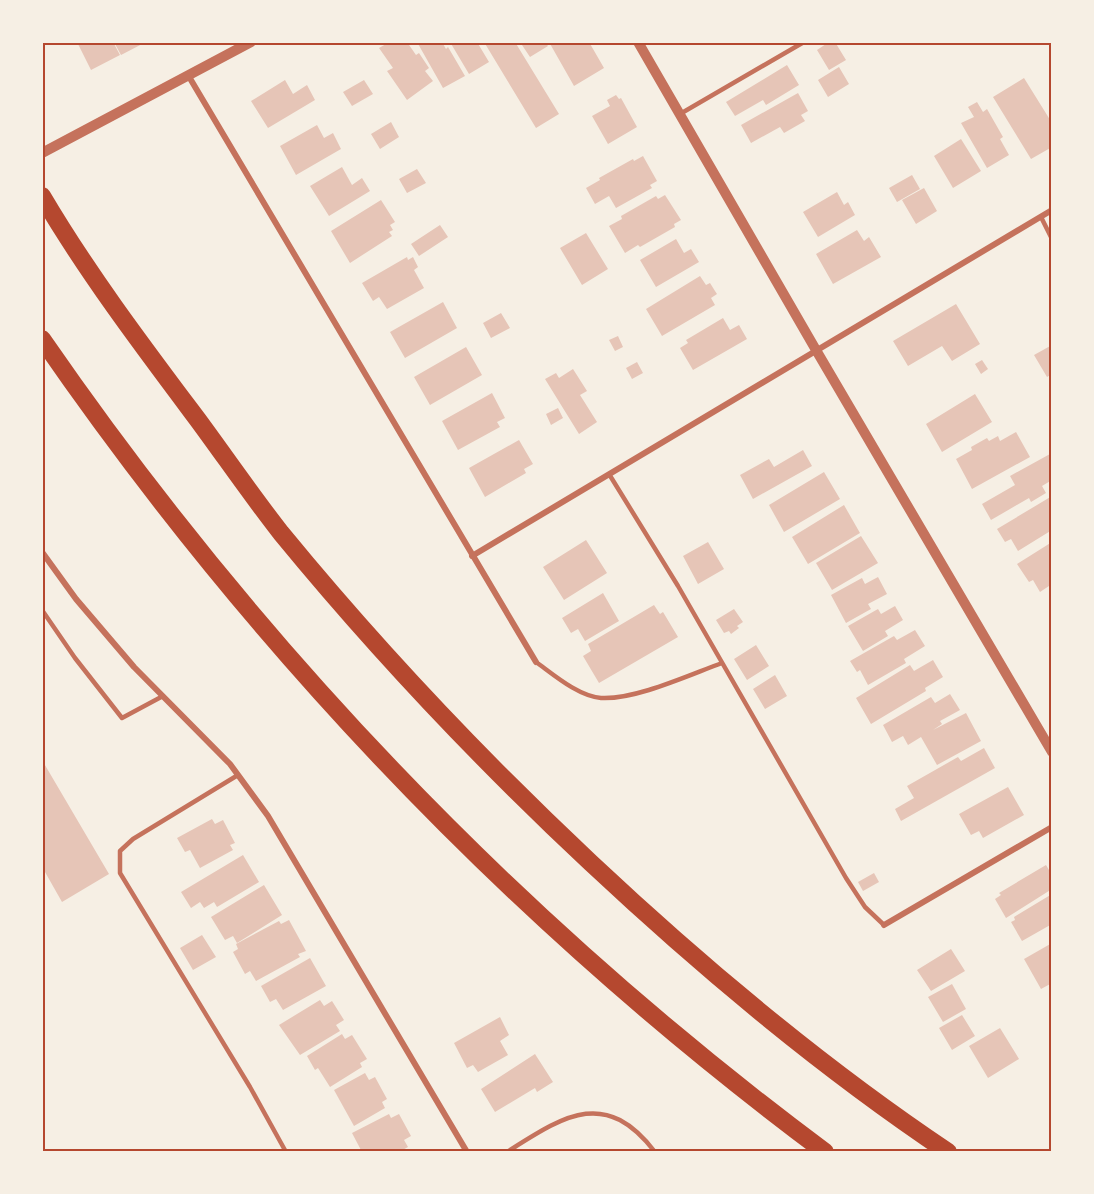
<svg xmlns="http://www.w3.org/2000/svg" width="1094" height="1194" font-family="'Alegreya Sans',sans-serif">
  <rect width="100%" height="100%" fill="#f6efe4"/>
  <path fill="#e6c5b7" d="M77,42H113L120,55L91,70Z
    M114,42H146L121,55Z
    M384,42H407L416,55L419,53L429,68L425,71L433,81L407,100L387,71L393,68L379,48L386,44Z
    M417,42H442L446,49L448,47L465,76L443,88Z
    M450,42H477L489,62L469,74Z
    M484,42H515L559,114L536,128Z
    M520,42H545L548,46L530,57Z
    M549,42H589L604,68L574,86Z
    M829,42H835L846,60L829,70L817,50Z
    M787,65L799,85L766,105L763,100L735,116L726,102Z
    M839,67L849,84L828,97L818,80Z
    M1024,78L1052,123V147L1031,159L993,97Z
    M285,80L293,94L307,85L315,100L268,128L251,101Z
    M364,80L373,94L352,106L343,92Z
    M798,93L808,111L801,115L805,121L784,133L780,127L751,143L741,125Z
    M616,95L619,99L621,98L637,127L608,144L592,116L610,106L607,100Z
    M977,102L983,112L987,109L1003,137L1000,139L1009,155L987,168L961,123L974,117L968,107Z
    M391,122L399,137L380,149L371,134Z
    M317,125L324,138L333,133L341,149L296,175L280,146Z
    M961,139L981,171L953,188L934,156Z
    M643,156L657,181L650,185L652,188L616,208L609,196L595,204L586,188L600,180L599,178L633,159L634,161Z
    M342,167L352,185L362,178L370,191L329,216L310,186Z
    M417,169L426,183L407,193L399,179Z
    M912,175L920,189L897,202L889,188Z
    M924,188L937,211L916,224L902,200Z
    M837,192L844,205L848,202L855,215L818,237L803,212Z
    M665,195L681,220L674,224L675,227L640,247L638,245L625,253L609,226L622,219L621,216L656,196L658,199Z
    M381,200L395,222L390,225L393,230L389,232L392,236L350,263L331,231Z
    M440,225L448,237L419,256L411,244Z
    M857,230L864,241L869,237L881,257L833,284L816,254Z
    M586,233L608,269L582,285L560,248Z
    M676,239L684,253L691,249L699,262L656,287L640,260Z
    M407,257L408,260L413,257L418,267L414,270L424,288L387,309L379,297L373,301L362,283Z
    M700,276L706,285L710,283L715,291L717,294L711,298L715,305L662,336L646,309Z
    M443,302L457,328L405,358L390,332Z
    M956,304L980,344L952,361L942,346L908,366L893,341Z
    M501,313L510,328L491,338L483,323Z
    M723,318L730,330L739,325L747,339L693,370L680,348L688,343L686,340Z
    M618,336L623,347L615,351L609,340Z
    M1052,345V374L1047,377L1034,355Z
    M466,347L482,375L430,405L414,377Z
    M982,360L988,369L981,374L975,364Z
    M637,362L643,373L632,379L626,368Z
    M573,369L587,391L580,395L597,422L579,434L545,379L556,373L559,378Z
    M492,393L505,418L497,422L500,427L458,450L442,421Z
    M975,394L992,422L942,452L926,424Z
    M558,408L563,418L551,425L546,414Z
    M1016,432L1030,457L972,489L956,459L972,450L971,447L987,438L989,441L998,436L1000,441Z
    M519,440L533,464L524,469L526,473L485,497L469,468Z
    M803,450L812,466L753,499L740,475L769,459L774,467Z
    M1050,454L1052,457V480L1042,486L1046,493L1031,502L1029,498L991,520L982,504L1015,485L1010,476Z
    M824,472L840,499L784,532L769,505Z
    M1052,496V530L1018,551L1011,539L1005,542L997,529Z
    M844,505L860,533L808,564L792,537Z
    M861,536L878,563L832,590L816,563Z
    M586,540L607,573L564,600L543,567Z
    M708,542L724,569L698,584L683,556Z
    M1052,542V584L1040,592L1033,580L1029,582L1017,564Z
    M878,577L887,594L868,604L871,609L846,623L831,595L862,578L865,584Z
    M603,593L619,621L585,641L578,629L571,633L562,618Z
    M654,605L660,614L663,612L678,637L599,683L583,656L591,651L588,644Z
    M895,606L903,620L885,631L888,636L863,651L848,626L878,609L881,614Z
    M734,609L743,622L737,626L739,628L731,634L729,631L724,633L716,620Z
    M915,630L925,646L904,659L906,663L868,685L860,670L857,672L850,661L894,636L897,640Z
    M756,645L769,666L747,680L734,659Z
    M933,660L943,677L925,688L926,691L871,724L856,698L910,665L914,671Z
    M775,675L787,696L765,709L753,689Z
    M950,694L960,710L940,721L942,724L933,730L966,713L981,741L937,765L921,737L908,745L903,736L892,742L883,725L931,697L935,703Z
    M984,748L995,768L901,821L895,809L914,798L907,786L958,757L961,761Z
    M42,760L109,874L62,902L45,872L42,874Z
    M1008,787L1024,815L983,838L979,831L971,835L959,814Z
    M212,819L215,824L223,820L235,843L230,845L233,850L200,868L190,850L185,852L177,838Z
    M243,855L259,882L217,907L214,902L204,908L200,902L191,908L181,892Z
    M1046,865L1052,875V889L1006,918L995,899L1001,895L999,893Z
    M874,873L879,882L863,891L858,882Z
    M264,885L282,915L237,943L233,936L225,940L211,917Z
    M1052,894V924L1022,941L1011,922L1015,920L1014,917Z
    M289,920L306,951L298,954L300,957L256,981L250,971L245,974L233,952L238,949L236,944L279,921L281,924Z
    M202,935L216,957L193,970L180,948Z
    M1052,943V983L1041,989L1024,959Z
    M951,949L965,971L931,991L917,970Z
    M310,958L326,986L283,1010L276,999L270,1002L261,986Z
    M952,984L966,1009L943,1022L928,997Z
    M320,1000L324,1006L332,1001L344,1020L336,1025L340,1031L300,1055L279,1025Z
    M962,1015L975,1036L952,1050L939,1028Z
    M500,1017L509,1035L500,1041L508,1055L478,1072L473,1065L467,1068L454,1043Z
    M1000,1028L1019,1059L988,1078L969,1046Z
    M342,1034L345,1039L352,1035L367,1059L360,1063L362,1067L330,1087L318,1068L315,1070L307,1056Z
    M535,1054L553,1082L537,1092L535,1088L495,1112L481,1089Z
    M365,1073L369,1080L375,1077L387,1099L382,1102L385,1108L354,1126L334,1090Z
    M389,1114L391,1118L399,1114L411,1136L404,1140L408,1147L399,1152H362L352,1133Z"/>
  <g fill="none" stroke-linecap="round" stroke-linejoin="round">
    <path stroke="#c5725c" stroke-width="4.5" d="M680,114L804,42
      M1041,217L1052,239
      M609,474L678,586L846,878L865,907L884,925
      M42,610L75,658L122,718L163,696
      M536,662C554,675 578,696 601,698C635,700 689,675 722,663
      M238,775L133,839L120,851V873L250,1087L286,1152
      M507,1152C564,1116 605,1087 655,1152"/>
    <path stroke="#c5725c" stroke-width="6" d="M188,75L536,662
      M42,552L76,599L134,667L230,764L268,816L467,1152
      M472,556L1052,210
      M884,925L1052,827"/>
    <path stroke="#c5725c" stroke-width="10" d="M638,42L816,350L1052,752
      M42,153L251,42"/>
    <path stroke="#b5482f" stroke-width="18" d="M42,196C88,274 144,348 198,420C226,458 252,496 281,533C377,650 481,760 591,863C703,968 821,1067 948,1152
      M42,339C258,652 520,925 825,1152"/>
  </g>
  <rect width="1094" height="1194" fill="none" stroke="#f6efe4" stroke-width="87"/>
  <rect x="44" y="44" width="1006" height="1106" fill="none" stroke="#b5482f" stroke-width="2"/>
</svg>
